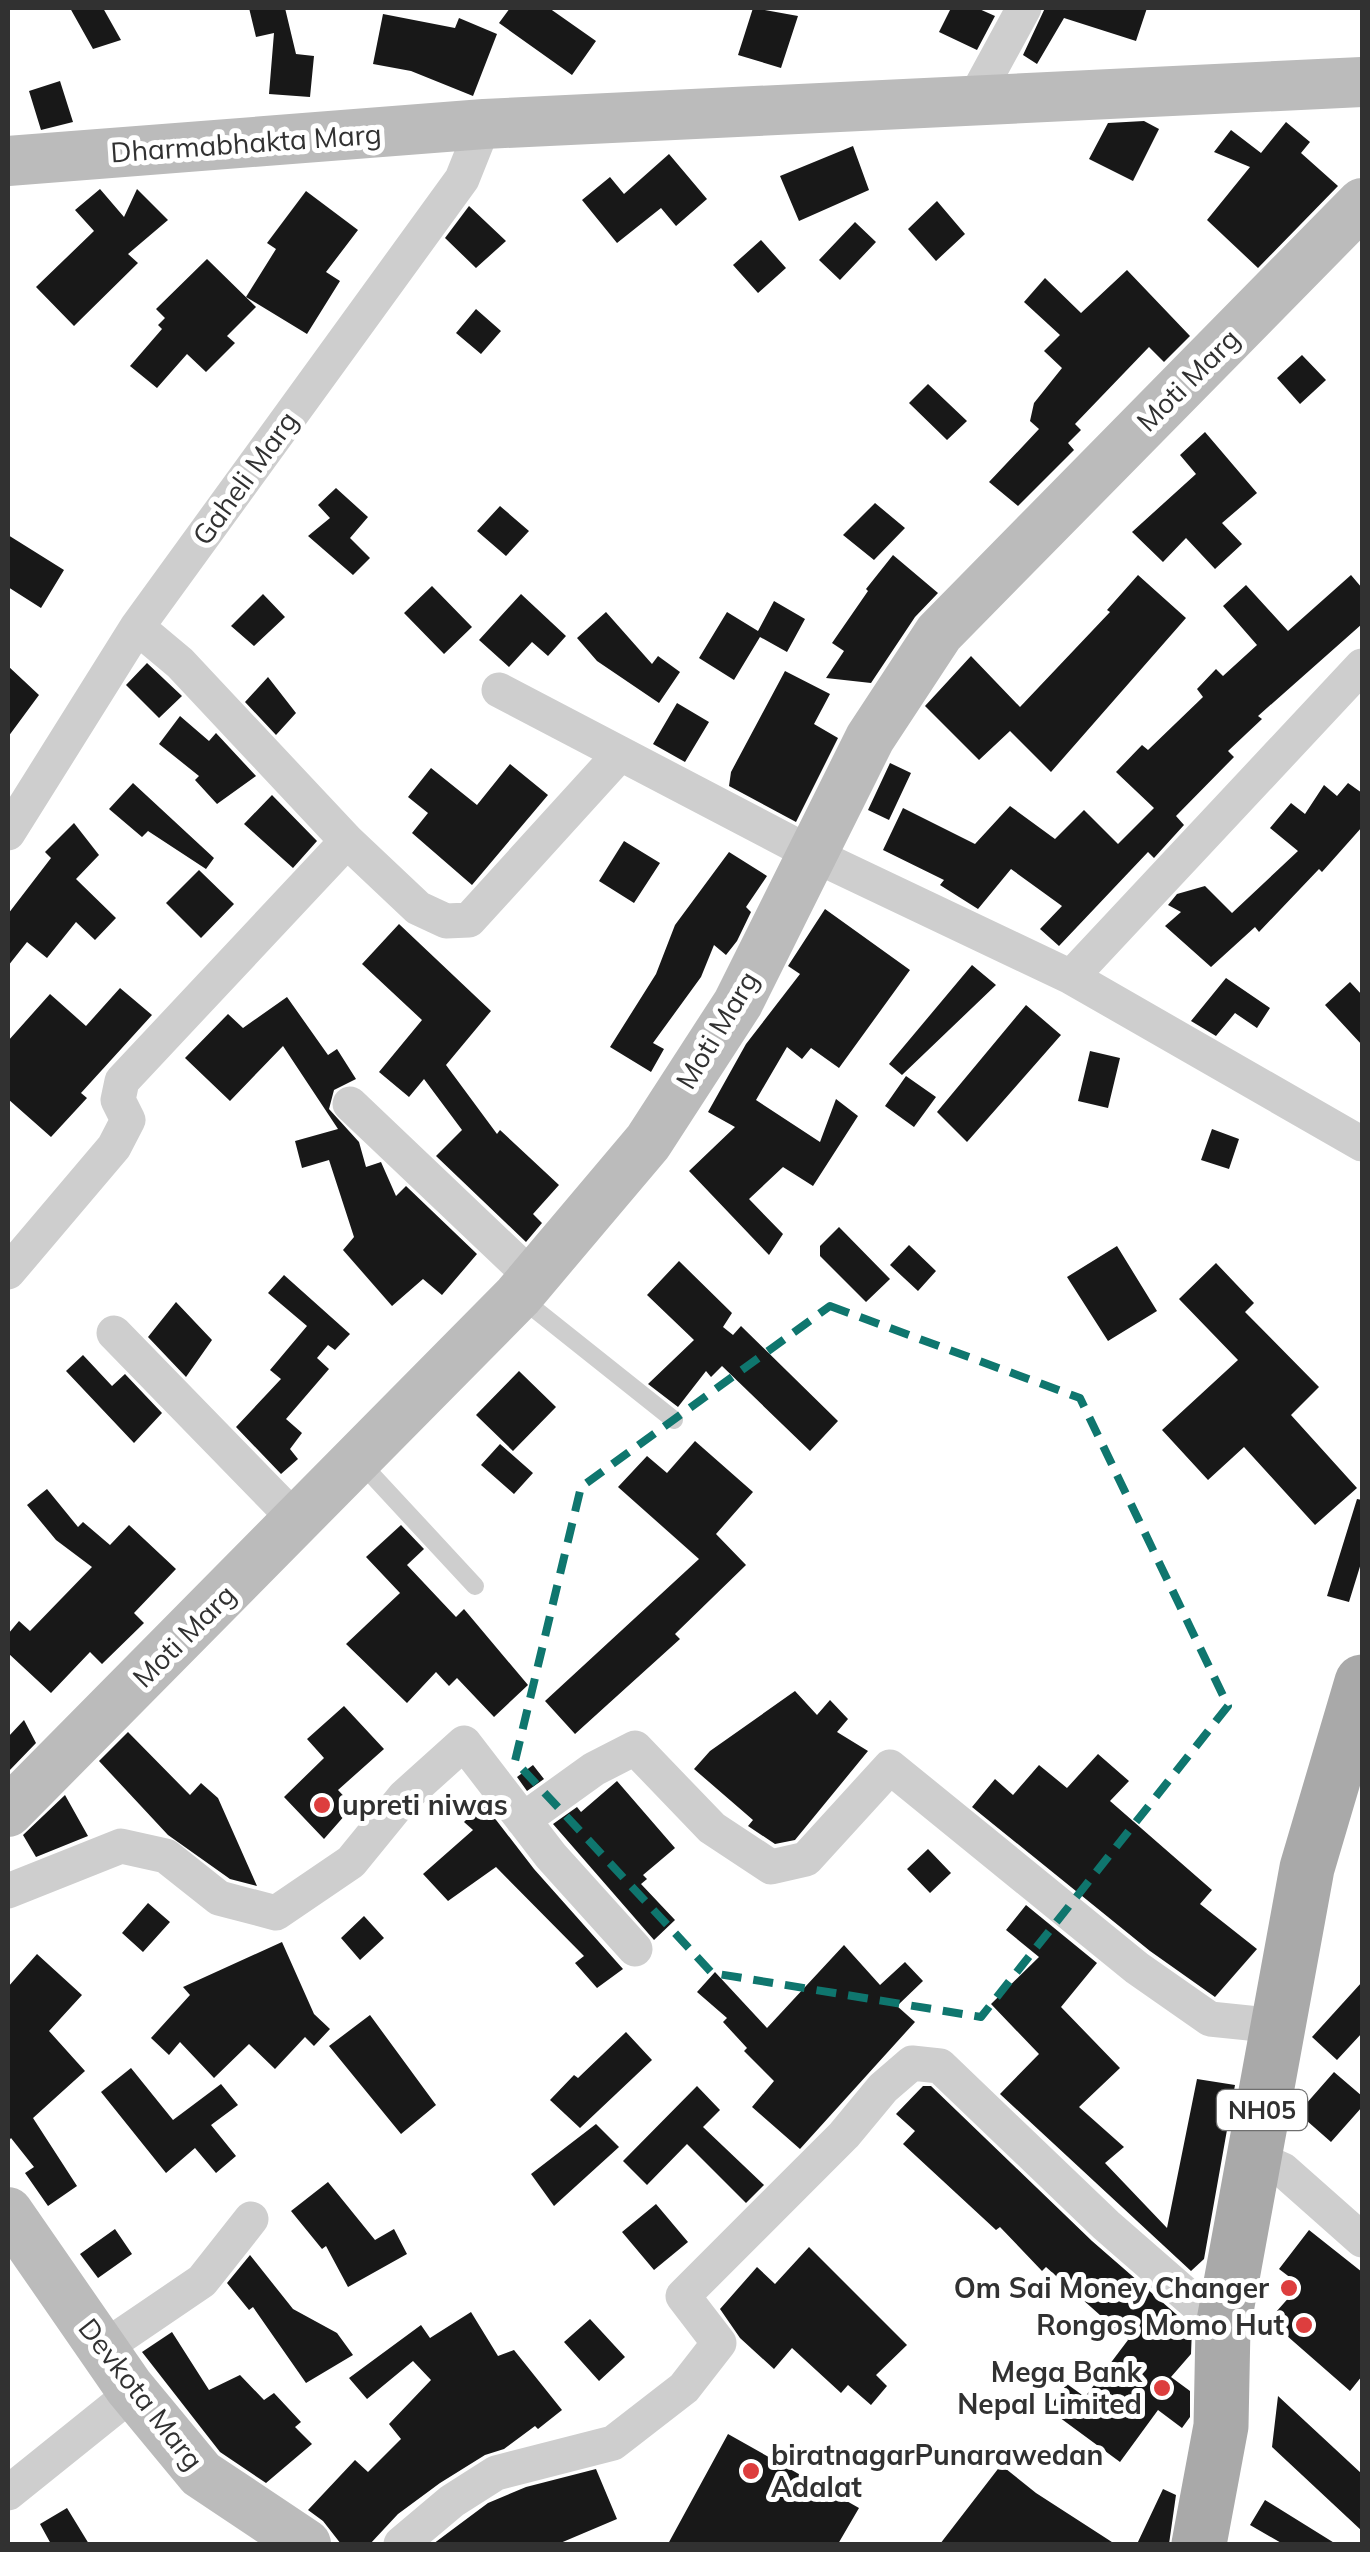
<svg xmlns="http://www.w3.org/2000/svg" width="1370" height="2552" font-family="Mulish,sans-serif">
  <rect width="100%" height="100%" fill="#fff"/>
  <path fill="#181818" d="M70,8H103L121,40L93,49Z
    M249,8H285L296,54L314,56L310,97L269,94L274,33L256,37Z
    M510,8H549L596,41L572,75L499,23Z
    M753,8L798,16L781,68L738,55Z
    M951,8H977L995,16L977,50L939,32Z
    M1045,8H1147L1136,41L1064,18L1037,64L1023,55Z
    M383,14L455,28L459,18L497,34L473,96L411,71L373,64Z
    M60,81L73,122L41,130L29,91Z
    M1144,121L1159,129L1133,181L1089,159L1108,123Z
    M1286,122L1310,142L1301,153L1338,186L1258,268L1207,220L1250,167L1214,152L1231,130L1261,153Z
    M853,146L869,190L799,221L780,176Z
    M669,154L707,199L676,226L661,208L617,243L582,200L610,177L624,194Z
    M100,189L124,217L137,189L168,220L128,254L138,263L74,326L36,287L94,231L75,210Z
    M306,191L358,230L326,272L340,281L307,334L246,297L276,249L267,243Z
    M937,201L965,234L936,261L908,229Z
    M469,206L506,241L476,268L445,238Z
    M855,222L876,242L840,280L819,260Z
    M761,240L786,268L758,293L733,265Z
    M207,259L256,307L227,336L235,343L206,372L187,354L157,388L130,366L162,329L158,325L165,318L156,309Z
    M1127,270L1190,336L1164,362L1149,347L1075,424L1081,430L1068,443L1074,450L1018,506L989,482L1039,429L1030,421L1034,403L1062,368L1044,351L1060,335L1024,302L1045,278L1081,313Z
    M476,309L501,331L481,354L456,333Z
    M1302,355L1326,380L1300,404L1277,378Z
    M928,384L967,421L947,440L909,403Z
    M1205,432L1257,493L1222,523L1242,544L1215,569L1186,538L1163,562L1132,532L1196,474L1180,455Z
    M336,488L368,517L350,538L370,558L353,575L308,536L330,518L318,505Z
    M875,503L905,528L874,560L843,535Z
    M500,506L529,531L506,556L477,531Z
    M8,535L64,570L41,608L8,587Z
    M893,555L938,593L915,617L871,683L826,678L844,651L832,643L868,591L866,589Z
    M1138,575L1186,618L1051,772L1010,731L979,760L925,706L971,656L1020,707L1110,612L1107,610Z
    M1351,575L1362,588V624L1258,716L1262,719L1228,751L1234,757L1176,816L1184,825L1154,858L1148,852L1059,946L1040,929L1062,906L1011,869L978,909L940,885L944,880L883,850L903,808L975,844L1010,806L1055,839L1084,810L1118,844L1154,808L1116,772L1142,745L1148,750L1203,697L1197,689L1216,669L1223,676L1257,645L1223,606L1246,585L1288,631Z
    M432,586L472,627L444,654L404,613Z
    M263,594L285,617L254,646L231,626Z
    M521,594L566,636L548,656L532,642L509,667L479,640Z
    M774,601L805,619L787,652L760,637L734,680L699,658L727,612L758,631Z
    M606,612L652,664L658,656L680,672L659,703L597,661L577,638Z
    M147,663L182,696L159,718L126,685Z
    M8,666L39,695L8,737Z
    M785,671L830,694L814,724L838,738L796,822L729,786L731,772Z
    M268,677L296,713L276,735L245,702Z
    M677,703L709,722L685,762L653,744Z
    M180,716L209,741L216,733L256,776L217,804L195,780L199,776L159,744Z
    M890,763L911,773L889,820L868,810Z
    M510,764L548,795L472,885L412,833L428,813L408,797L431,768L477,805Z
    M133,783L214,858L206,869L148,831L142,837L109,809Z
    M1348,783L1362,793V827L1322,872L1319,869L1259,932L1255,927L1211,967L1165,926L1181,912L1168,905L1177,894L1205,886L1232,913L1298,851L1270,828L1291,803L1305,814L1324,785L1337,796Z
    M272,795L317,841L293,868L244,824Z
    M74,823L99,855L76,879L116,918L95,940L76,922L47,958L27,942L8,966V914L51,858L45,852Z
    M624,841L660,863L634,903L599,881Z
    M729,852L767,876L746,907L751,912L737,941L726,955L714,945L701,977L653,1043L664,1049L651,1072L610,1047L656,974L675,925Z
    M199,870L234,904L201,938L166,903Z
    M825,909L910,970L839,1068L811,1048L802,1059L787,1047L756,1100L820,1142L836,1099L858,1116L813,1186L783,1167L749,1199L783,1234L769,1255L689,1171L735,1127L708,1112L746,1044L800,974L788,966Z
    M399,924L491,1011L446,1065L497,1134L500,1130L559,1185L533,1214L542,1223L526,1242L436,1156L462,1130L424,1079L409,1097L379,1072L422,1020L362,964Z
    M972,965L996,985L902,1075L889,1064Z
    M1226,978L1270,1008L1257,1028L1235,1013L1216,1036L1191,1021Z
    M1350,982L1362,995V1045L1325,1005Z
    M120,988L152,1015L81,1093L87,1098L51,1137L8,1099V1041L50,994L86,1026Z
    M287,997L328,1055L337,1049L356,1079L334,1090L329,1109L359,1142L366,1167L381,1162L396,1196L406,1186L477,1254L442,1295L423,1279L392,1306L343,1250L354,1237L329,1160L302,1168L295,1141L338,1129L283,1046L230,1101L185,1058L228,1014L243,1028Z
    M1026,1005L1061,1035L967,1142L937,1112Z
    M1090,1051L1120,1058L1108,1108L1078,1101Z
    M906,1076L936,1097L914,1127L885,1106Z
    M1212,1129L1239,1139L1229,1169L1201,1160Z
    M839,1227L890,1279L866,1302L820,1256V1246Z
    M909,1245L936,1271L918,1291L890,1265Z
    M1117,1246L1157,1311L1108,1341L1067,1277Z
    M679,1261L732,1313L723,1327L733,1335L741,1326L838,1421L810,1451L722,1366L711,1377L706,1371L678,1407L648,1384L694,1340L647,1295Z
    M1216,1263L1254,1303L1245,1312L1319,1387L1291,1415L1357,1488L1315,1525L1244,1447L1208,1480L1162,1430L1238,1360L1179,1299Z
    M284,1275L350,1334L335,1350L328,1345L317,1358L329,1369L286,1419L302,1433L290,1449L298,1459L281,1474L236,1427L281,1379L270,1370L307,1326L268,1293Z
    M176,1302L212,1340L186,1377L148,1337Z
    M83,1355L112,1386L125,1374L162,1413L134,1443L66,1371Z
    M519,1371L556,1407L513,1451L476,1415Z
    M695,1441L753,1492L716,1534L746,1565L675,1634L680,1639L575,1734L545,1701L699,1559L618,1487L647,1456L667,1473Z
    M500,1444L533,1473L514,1494L481,1465Z
    M47,1489L78,1527L83,1522L110,1545L129,1525L176,1569L134,1613L144,1623L102,1664L90,1652L51,1693L8,1653V1634L19,1621L30,1631L92,1567L56,1540L27,1505Z
    M1357,1499L1362,1500V1560L1349,1602L1327,1596Z
    M401,1525L424,1549L407,1565L456,1617L464,1609L528,1685L494,1717L457,1678L449,1686L436,1672L407,1703L346,1644L400,1593L366,1557Z
    M795,1691L817,1715L830,1700L848,1719L837,1732L868,1751L795,1840L775,1844L748,1826L753,1820L694,1769L710,1751Z
    M344,1706L384,1749L338,1790L353,1806L324,1839L284,1797L324,1758L307,1739Z
    M24,1720L36,1743L8,1772V1737Z
    M128,1732L190,1795L201,1783L218,1798L257,1886L230,1879L168,1835L99,1761Z
    M1098,1754L1129,1781L1110,1801L1212,1890L1200,1904L1257,1949L1215,1997L1150,1951L972,1807L995,1779L1013,1795L1039,1765L1067,1788Z
    M533,1765L544,1779L527,1791L517,1777Z
    M617,1781L675,1848L643,1875L647,1879L641,1884L675,1920L654,1940L553,1824L577,1807L581,1812Z
    M65,1795L88,1836L36,1857L23,1835Z
    M483,1803L534,1869L623,1969L597,1988L575,1963L584,1956L496,1867L448,1901L423,1874L473,1830L464,1822Z
    M928,1849L951,1873L930,1893L907,1869Z
    M148,1903L170,1922L143,1952L122,1933Z
    M1026,1905L1097,1963L1061,2007L1120,2068L1079,2107L1124,2147L1105,2163L1167,2228L1197,2079L1235,2085L1204,2259L1191,2271L1000,2094L1039,2054L991,2004L1039,1957L1006,1930Z
    M364,1916L384,1938L360,1960L341,1938Z
    M282,1942L314,2014L330,2029L314,2046L305,2037L275,2069L249,2044L214,2078L180,2042L169,2055L151,2038L190,1995L183,1987Z
    M844,1945L880,1985L905,1962L923,1981L897,2006L915,2022L800,2149L752,2107L774,2081L744,2051L747,2048L723,2022L727,2018L697,1992L715,1972L767,2028Z
    M37,1954L82,1995L49,2031L85,2071L33,2118L77,2186L48,2206L25,2173L34,2167L11,2138L8,2142V1987Z
    M1362,1982V2033L1337,2060L1312,2037Z
    M370,2015L436,2105L401,2134L329,2046Z
    M626,2032L652,2060L580,2128L550,2100L574,2075L578,2078Z
    M131,2068L173,2120L221,2084L238,2105L211,2125L236,2156L216,2173L195,2148L166,2173L101,2092Z
    M1334,2072L1362,2096V2107L1331,2142L1298,2113Z
    M697,2086L720,2110L703,2127L764,2185L746,2203L687,2144L647,2185L623,2161Z
    M923,2086H931L1092,2241L1192,2328L1191,2354L1171,2377L1190,2391V2417L1182,2428L1158,2410L1120,2462L1048,2409L1067,2384L1085,2397L1128,2340L1046,2267L1042,2271L1000,2227L996,2230L903,2144L915,2131L896,2114Z
    M596,2124L619,2147L554,2206L531,2174Z
    M328,2182L375,2240L394,2229L407,2254L348,2287L326,2246L322,2249L291,2211Z
    M656,2204L688,2242L654,2270L622,2232Z
    M115,2229L132,2254L98,2278L80,2254Z
    M1309,2230L1362,2272V2376L1350,2391L1269,2320L1300,2285L1279,2269Z
    M809,2247L907,2345L876,2375L887,2386L871,2405L848,2385L841,2393L792,2348L774,2369L740,2338L720,2309L757,2267L775,2284Z
    M250,2255L293,2309L337,2333L353,2355L306,2383L253,2307L249,2310L227,2283Z
    M471,2312L498,2356L514,2350L562,2410L538,2429L535,2426L504,2449L485,2455L440,2483L398,2514L370,2544H341L323,2521L308,2510L355,2460L368,2472L401,2439L389,2424L431,2380L413,2361L367,2399L349,2378L421,2325L430,2338Z
    M590,2319L625,2357L599,2381L564,2342Z
    M172,2332L209,2390L240,2375L264,2400L274,2393L301,2422L295,2427L312,2444L266,2483L220,2452L142,2352Z
    M1278,2396L1362,2474V2531L1272,2447Z
    M728,2434L859,2508L838,2544H668Z
    M1001,2465L1036,2493L1115,2544H940Z
    M596,2469L617,2519L558,2544H433L488,2503L526,2487Z
    M1163,2489L1176,2495L1169,2544H1137Z
    M1265,2500L1336,2544H1283L1250,2525Z
    M67,2508L89,2544H51L40,2524Z"/>
  <g fill="none" stroke-linecap="round" stroke-linejoin="round">
    <path stroke="#cecece" stroke-width="18" d="M522,1299L674,1420
      M360,1462L475,1586"/>
    <path stroke="#cecece" stroke-width="35" d="M975,98L1024,8
      M137,627L180,663L347,841L418,908L446,921L469,920L620,754
      M499,690L812,854L1071,977L1362,1144
      M8,833L137,627L462,179L484,124
      M1071,977L1362,666
      M350,1104L533,1278
      M8,1272L114,1147L128,1120L118,1100L122,1081L347,841
      M114,1333L298,1522
      M523,1820L594,1769L635,1748L712,1828L771,1867L806,1859L890,1767L1137,1968L1210,2019L1278,2026
      M8,1891L121,1846L166,1856L219,1898L276,1913L351,1862L404,1797L464,1743L551,1856L635,1949
      M1253,2157L1283,2170L1362,2240
      M102,2349L202,2281L251,2219
      M8,2493L120,2403L129,2387
      M401,2544L452,2501L496,2473L613,2443L684,2388L719,2343L683,2296L844,2135L883,2088L912,2063L940,2066L1106,2225L1223,2327"/>
    <path stroke="#bbb" stroke-width="50" d="M8,161L484,124L1362,82
      M8,1812L518,1296L648,1142L738,1003L870,738L939,633L1362,203
      M8,2212L129,2387L201,2474L306,2544"/>
    <path stroke="#a9a9a9" stroke-width="55" d="M1199,2544L1221,2426L1223,2327L1307,1868L1362,1682"/>
  </g>
  <path fill="none" stroke="#0f766e" stroke-width="8" stroke-dasharray="20 12" stroke-linejoin="round" d="M830,1306L1080,1398L1228,1706L981,2017L712,1973L515,1761L581,1487Z"/>
  <g fill="#dd3e3e" stroke="#fff" stroke-width="4">
    <circle cx="322" cy="1805" r="10"/>
    <circle cx="1289" cy="2288" r="10"/>
    <circle cx="1304" cy="2325" r="10"/>
    <circle cx="1162" cy="2388" r="10"/>
    <circle cx="751" cy="2471" r="10"/>
  </g>
  <g text-anchor="middle" stroke-width="10" stroke-linejoin="round" paint-order="stroke">
    <rect fill="#fff" stroke="#6f6f6f" stroke-width="2.5" x="1217" y="2090" width="90" height="40" rx="8"/>
    <g font-size="25" font-weight="bold" fill="#313131">
      <text x="1262" y="2119">NH05</text>
    </g>
    <g font-size="28" fill="#313131" stroke="#fff">
      <text transform="translate(246 143) rotate(-4)" y="10">Dharmabhakta Marg</text>
      <text transform="translate(1188 380) rotate(-45)" y="10">Moti Marg</text>
      <text transform="translate(245 478) rotate(-54)" y="10">Gaheli Marg</text>
      <text transform="translate(717 1030) rotate(-59)" y="10">Moti Marg</text>
      <text transform="translate(184 1636) rotate(-45)" y="10">Moti Marg</text>
      <text transform="translate(141 2394) rotate(52)" y="10">Devkota Marg</text>
    </g>
    <g font-size="28" font-weight="bold" fill="#313131" stroke="#fff" text-anchor="end">
      <text x="342" y="1815" text-anchor="start">upreti niwas</text>
      <text x="1269" y="2298">Om Sai Money Changer</text>
      <text x="1284" y="2335">Rongos Momo Hut</text>
      <text x="1142" y="2382">Mega Bank<tspan x="1142" dy="32">Nepal Limited</tspan></text>
      <text x="771" y="2465" text-anchor="start">biratnagarPunarawedan<tspan x="771" dy="32">Adalat</tspan></text>
    </g>
  </g>
  <rect width="1370" height="2552" fill="none" stroke="#313131" stroke-width="20"/>
</svg>
